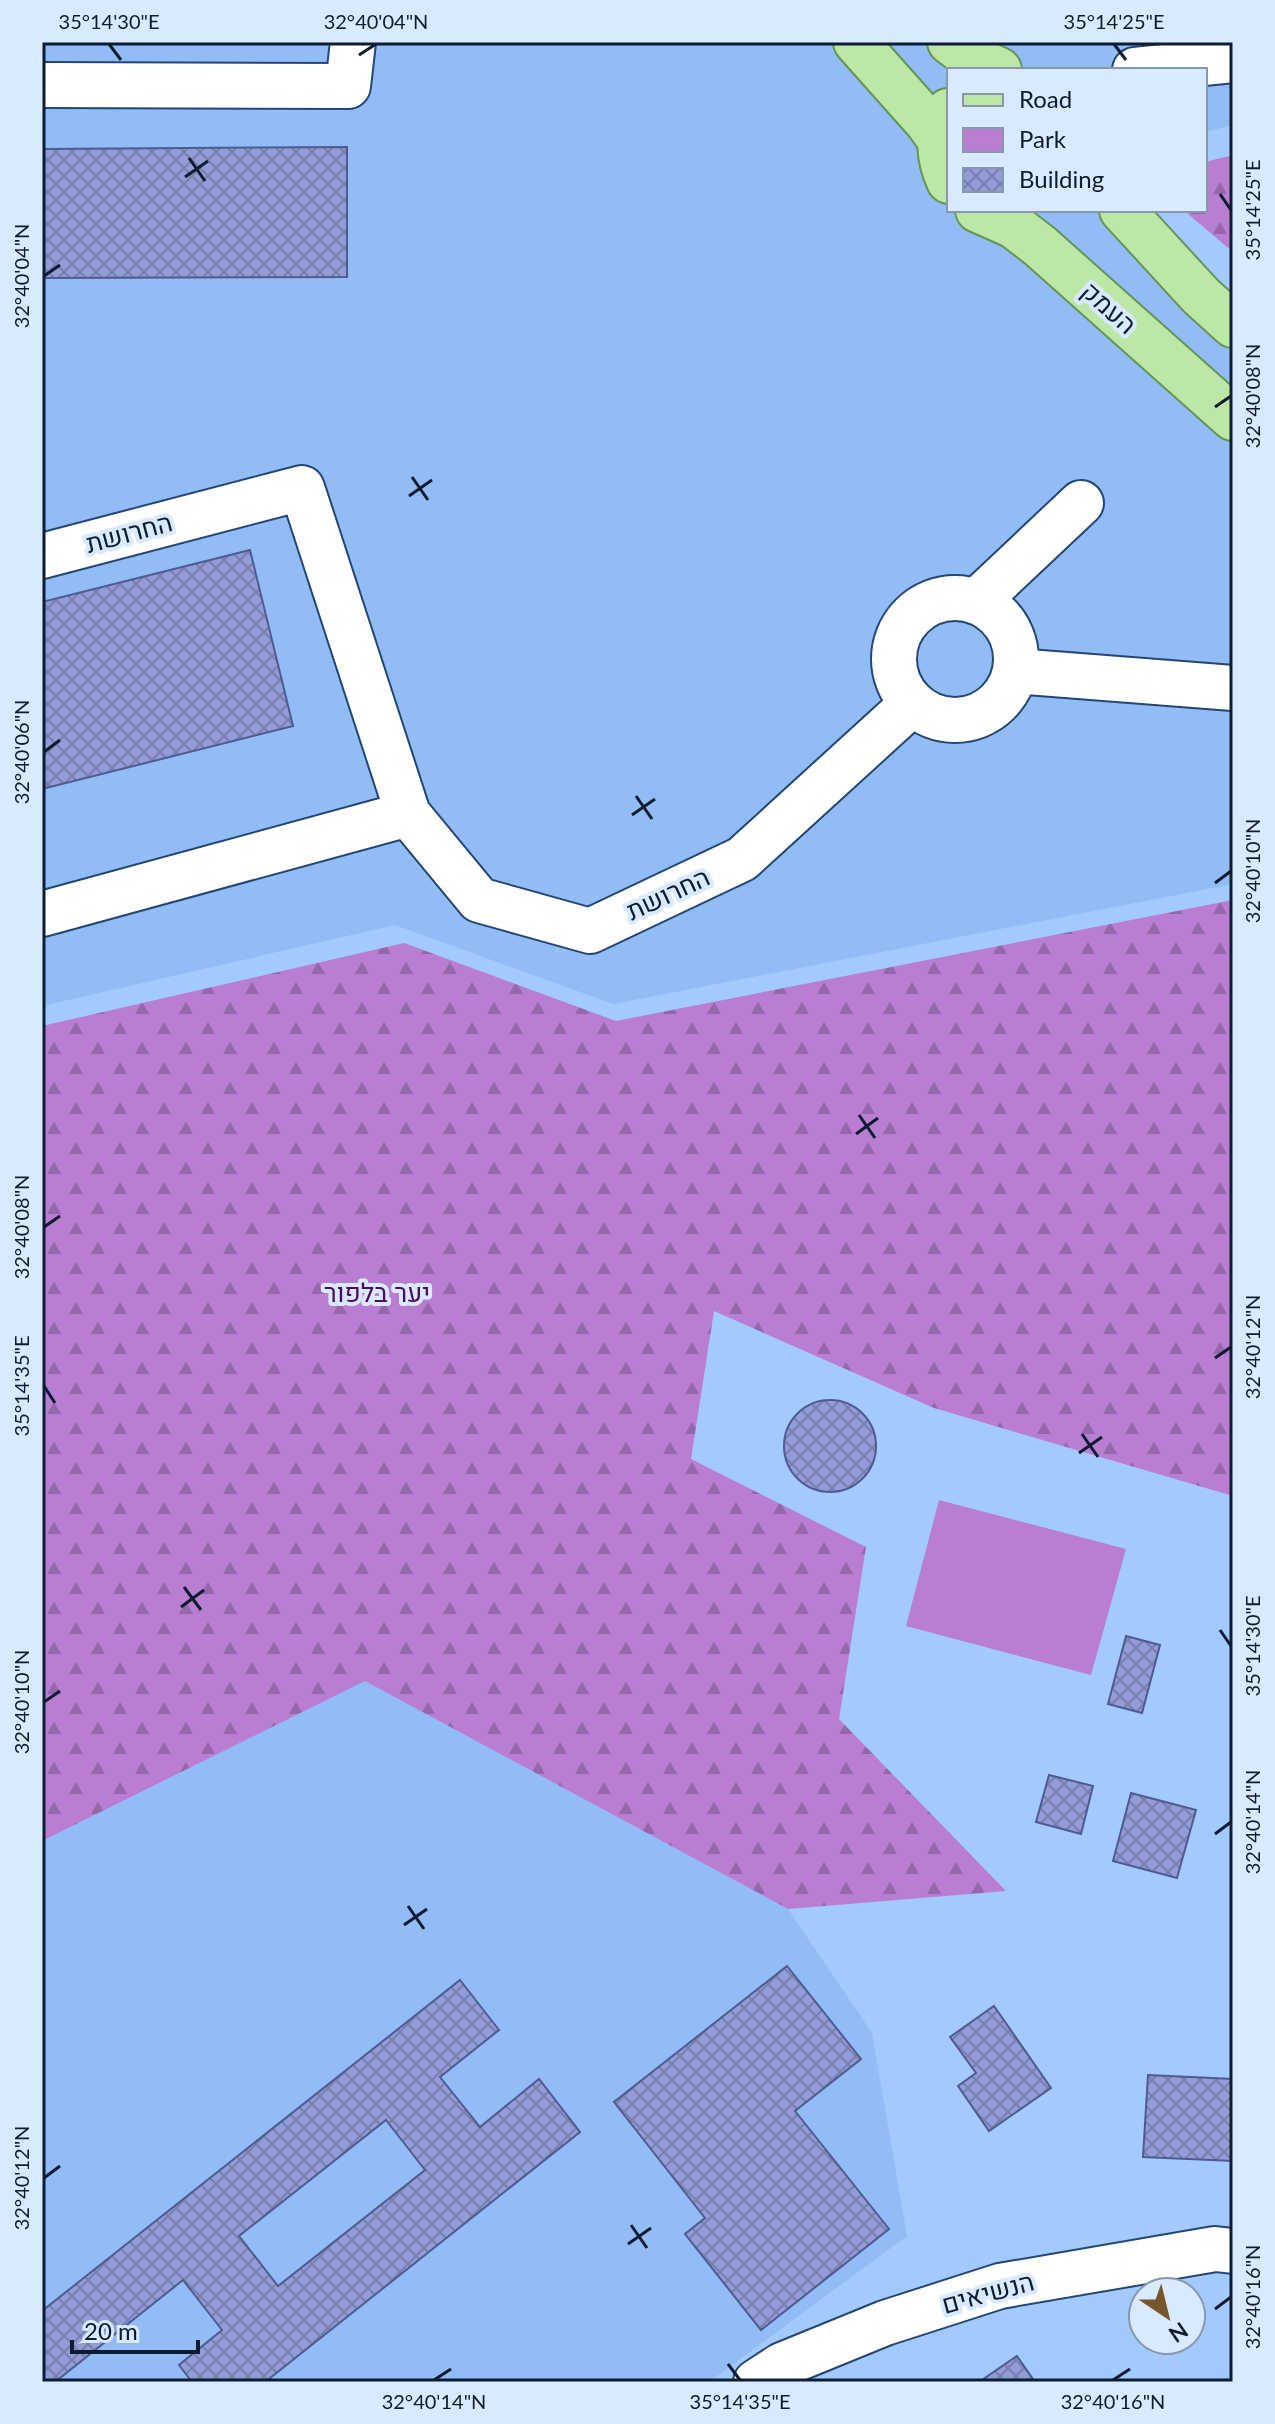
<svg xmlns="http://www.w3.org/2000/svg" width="1275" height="2424" font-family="Lato,Heebo,sans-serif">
  <defs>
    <pattern id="forest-firs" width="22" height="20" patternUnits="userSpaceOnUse" patternTransform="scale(2)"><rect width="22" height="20" fill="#b97dd2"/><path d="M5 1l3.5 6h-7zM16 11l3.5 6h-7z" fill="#9566ab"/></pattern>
    <pattern id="building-cross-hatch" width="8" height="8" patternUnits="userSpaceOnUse" patternTransform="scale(2)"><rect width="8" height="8" fill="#929dd7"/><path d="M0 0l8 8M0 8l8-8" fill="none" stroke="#767faf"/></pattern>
  </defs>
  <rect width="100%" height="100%" fill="#a2caff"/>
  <path fill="#91bcf6" d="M42,42H1233V125L1205,132V70H949V210H1153L1233,301V884L613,1004L395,925L42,1006Z
    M365,1681L788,1909L872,2033L907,2236L709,2382H42V1841Z"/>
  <path fill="url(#forest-firs)" d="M1233,155V252L1188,214L1189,210H1205V162Z
    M1233,900V1496L934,1408L714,1311L691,1459L866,1547L839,1719L1006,1891L788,1909L365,1681L42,1841V1026L404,943L616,1021Z"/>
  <path fill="#b97dd2" d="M939,1500L1126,1549L1091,1675L906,1626Z"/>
  <path fill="url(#building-cross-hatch)" stroke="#515a8f" stroke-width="2" fill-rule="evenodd" d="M347,147V277L42,278V149Z
    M250,550L293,726L42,789V602Z
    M784 1446a46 46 0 1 1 92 0a46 46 0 1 1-92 0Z
    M1126,1636L1160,1645L1142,1713L1108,1704Z
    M1049,1775L1093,1786L1081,1834L1036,1822Z
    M1131,1793L1196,1810L1177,1878L1113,1861Z
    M787,1966L861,2059L795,2111L889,2229L761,2330L685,2234L705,2218L614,2102Z
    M460,1980L499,2030L440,2077L480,2127L539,2079L580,2132L265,2382H192L179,2365L222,2330L183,2280L55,2382H42V2311ZM386,2120L425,2170L278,2286L239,2236Z
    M994,2006L1051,2088L989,2131L958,2086L976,2073L950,2037Z
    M1148,2075L1233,2079V2161L1143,2157Z
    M1017,2356L1035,2382H979Z"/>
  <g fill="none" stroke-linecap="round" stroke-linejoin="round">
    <g stroke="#234673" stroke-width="48">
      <path id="minor" d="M1135,70L1233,60
        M42,85L348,86L353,42
        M42,556L302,488L408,814L479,900L590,931L742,859L913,703
        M894 659a61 61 0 1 1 122 0a61 61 0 1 1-122 0Z
        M976,602L1081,503
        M1015,671L1233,688
        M42,914L408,814
        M756,2382L782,2365L885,2323L1000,2286L1215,2249L1233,2251"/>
    </g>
    <g stroke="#639656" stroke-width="48">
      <path id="major" d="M856,42L928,123L940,140
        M950,42L969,56L999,70
        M948,111C936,134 939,159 949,181
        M978,210L1014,226L1040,246L1233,418
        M1122,210L1201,296L1233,325"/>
    </g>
    <use href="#minor" stroke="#fff" stroke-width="44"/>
    <use href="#major" stroke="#bde7a6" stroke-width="44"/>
  </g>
  <path fill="none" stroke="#0d1c30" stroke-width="3" d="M109,44L121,60M1114,44L1126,60M359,55L376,44M189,158L205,181M185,177L208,161M1220,194L1231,210M44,276L60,265M1215,407L1231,396M412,477L428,500M409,496L432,480M44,752L60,740M636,796L652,819M632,815L655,799M1215,883L1231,871M859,1115L875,1138M856,1134L878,1118M44,1227L60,1216M1215,1358L1231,1347M44,1386L55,1403M1082,1434L1098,1457M1079,1453L1102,1437M184,1587L201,1610M181,1607L204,1590M1220,1630L1231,1646M44,1702L60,1691M1215,1834L1231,1822M408,1906L424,1929M404,1925L427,1909M44,2178L60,2166M631,2225L647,2248M628,2244L651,2228M1215,2309L1231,2297M728,2364L740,2380M434,2380L451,2369M1113,2380L1130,2369"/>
  <g text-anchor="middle" stroke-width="8" stroke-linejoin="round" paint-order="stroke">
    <g font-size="26" fill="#0d1c30" stroke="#d9e9ff">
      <text transform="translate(1109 308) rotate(42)" y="9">העמק</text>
      <text transform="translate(129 533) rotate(-15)" y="9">החרושת</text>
      <text transform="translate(668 894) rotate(-25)" y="9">החרושת</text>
      <text transform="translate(988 2293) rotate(-15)" y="9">הנשיאים</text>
    </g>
    <g font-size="26" fill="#500967" stroke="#d9e9ff">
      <text x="377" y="1302">יער בלפור</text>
    </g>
  </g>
  <rect width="1275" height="2424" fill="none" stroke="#d9e9ff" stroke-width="88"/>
  <rect x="947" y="68" width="260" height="144" fill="#d9e9ff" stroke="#8797ac" stroke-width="2"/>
  <rect x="963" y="94" width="40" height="12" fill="#bde7a6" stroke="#8797ac" stroke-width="2"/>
  <text x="1019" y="108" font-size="24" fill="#0d1c30">Road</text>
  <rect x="963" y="128" width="40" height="24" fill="#b97dd2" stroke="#8797ac" stroke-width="2"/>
  <text x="1019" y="148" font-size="24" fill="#0d1c30">Park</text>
  <rect x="963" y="168" width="40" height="24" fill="url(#building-cross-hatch)" stroke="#8797ac" stroke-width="2"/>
  <text x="1019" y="188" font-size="24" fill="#0d1c30">Building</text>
  <g transform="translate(1167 2316) rotate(145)"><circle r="38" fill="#d9e9ff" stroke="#8797ac" stroke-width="2"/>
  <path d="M0-6L14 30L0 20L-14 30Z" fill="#75572b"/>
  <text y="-12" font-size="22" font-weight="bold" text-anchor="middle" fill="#0d1c30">N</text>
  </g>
  <path d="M72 2340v12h126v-12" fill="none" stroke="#0d1c30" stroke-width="4"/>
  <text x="84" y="2340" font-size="24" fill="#0d1c30" stroke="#d9e9ff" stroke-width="6" paint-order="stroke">20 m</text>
  <rect x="44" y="44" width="1187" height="2336" fill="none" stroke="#0d1c30" stroke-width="3"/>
  <g font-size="20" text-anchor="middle" fill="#0d1c30">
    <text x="109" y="29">35°14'30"E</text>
    <text x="376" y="29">32°40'04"N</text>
    <text x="1114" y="29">35°14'25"E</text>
    <text transform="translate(1253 210) rotate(-90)" y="7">35°14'25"E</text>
    <text transform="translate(22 276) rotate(-90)" y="7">32°40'04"N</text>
    <text transform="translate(1253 396) rotate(-90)" y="7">32°40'08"N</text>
    <text transform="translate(22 752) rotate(-90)" y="7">32°40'06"N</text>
    <text transform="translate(1253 871) rotate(-90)" y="7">32°40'10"N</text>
    <text transform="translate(22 1227) rotate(-90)" y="7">32°40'08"N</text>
    <text transform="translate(1253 1347) rotate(-90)" y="7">32°40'12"N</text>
    <text transform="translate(22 1386) rotate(-90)" y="7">35°14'35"E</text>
    <text transform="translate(1253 1646) rotate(-90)" y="7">35°14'30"E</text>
    <text transform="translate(22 1702) rotate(-90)" y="7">32°40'10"N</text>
    <text transform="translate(1253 1822) rotate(-90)" y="7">32°40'14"N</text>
    <text transform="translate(22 2178) rotate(-90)" y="7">32°40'12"N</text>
    <text transform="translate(1253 2297) rotate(-90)" y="7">32°40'16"N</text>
    <text x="434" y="2409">32°40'14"N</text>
    <text x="740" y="2409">35°14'35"E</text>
    <text x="1113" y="2409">32°40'16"N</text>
  </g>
</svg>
